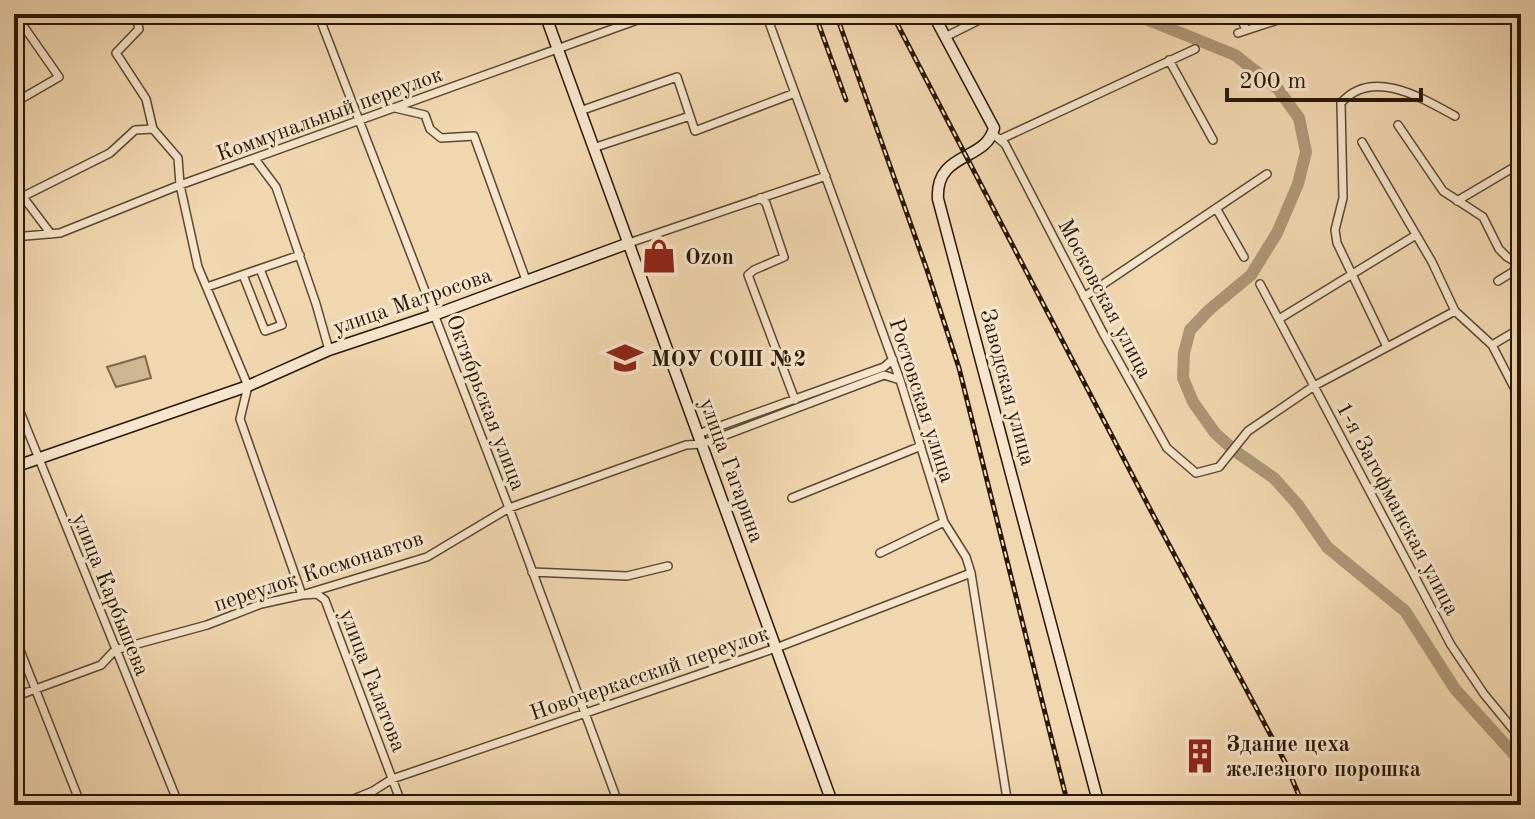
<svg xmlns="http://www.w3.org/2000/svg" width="1535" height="819" font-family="'Old Standard TT',serif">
  <rect width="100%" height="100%" fill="#f1d7b0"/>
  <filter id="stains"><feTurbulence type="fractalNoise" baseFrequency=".0025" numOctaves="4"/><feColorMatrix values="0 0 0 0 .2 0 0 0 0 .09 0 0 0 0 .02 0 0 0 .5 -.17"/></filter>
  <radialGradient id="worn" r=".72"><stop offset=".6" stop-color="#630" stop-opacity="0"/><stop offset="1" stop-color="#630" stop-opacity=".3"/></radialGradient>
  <path fill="#cfb793" stroke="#7c684c" stroke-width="2" d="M145,356L151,378L116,387L107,367Z"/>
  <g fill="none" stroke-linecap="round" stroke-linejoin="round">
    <path stroke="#ad9676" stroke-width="12" d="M1102,14L1113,18L1146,19L1235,55L1278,89L1299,118L1306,152L1298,184L1277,233L1251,275L1209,310L1190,330L1184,353L1183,378L1193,402L1215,433L1235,451L1274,478L1298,505L1327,547L1405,611L1455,689L1521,762"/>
    <g stroke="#5b4830" stroke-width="10">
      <path id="street" d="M135,14L139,29L116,53L146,99L153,129L178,158L180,185L198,267L248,386L240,419L302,595L317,594L325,600L402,805
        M318,14L509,508L619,805
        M766,14L900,380L944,522L966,557L971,573L1008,805
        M1239,14L1246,30
        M1238,33L1296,14
        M945,37L991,14
        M1169,60L1213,140
        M14,103L59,77L15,14
        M395,108L425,115L430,129L441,138L474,136L526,280
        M580,111L677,77L695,131L795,93
        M1398,125L1443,191L1483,217L1499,249L1507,257L1521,265
        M993,134L1005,144L1103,333L1167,448L1196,473L1219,467L1248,431L1314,386L1455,311
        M1001,139L1195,49
        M1362,142L1432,262L1455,311L1492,345L1521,401
        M593,148L690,116
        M255,159L276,187L316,304L329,350
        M14,185L51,234
        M760,198L766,203L784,257L754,270L748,275L795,400
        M1457,201L1521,163
        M1216,208L1244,257
        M14,212L22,197L110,153L135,130L153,129
        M14,237L60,233L180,185L654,14
        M629,243L826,176
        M243,275L265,331L282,325L260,269
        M1498,281L1521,267
        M1260,284L1451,645L1484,694L1521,739
        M207,287L300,255
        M1084,297L1267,174
        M1279,319L1416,235
        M1492,345L1521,328
        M1387,347L1337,243L1335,230L1343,198L1341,103C1372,67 1422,98 1455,116
        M14,397L179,805
        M698,434L884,367L893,359
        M792,498L921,446
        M880,553L944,522
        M532,572L627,576L668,566
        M14,635L81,805
        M14,697L101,665L115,650L207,625L261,604L302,595L427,557L509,508L686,445L702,444L884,375L900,380
        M339,805L373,791L392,779L776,648L971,573"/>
    </g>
    <g stroke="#291806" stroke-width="13">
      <path id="secondary" d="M545,14L833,805
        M933,14L994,128C986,162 935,151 938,199L1099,805
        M14,467L248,386L329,350L434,315L629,243"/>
    </g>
    <use href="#street" stroke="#f6e5cc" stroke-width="7"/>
    <use href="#secondary" stroke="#f6e5cc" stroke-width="10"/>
    <g stroke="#291806" stroke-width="5">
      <path id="rail" d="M815,14L846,100
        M836,14L927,270L959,368L1068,805
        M892,14L1150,509L1285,762L1303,805"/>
    </g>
    <use href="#rail" stroke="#f6e5cc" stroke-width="2" stroke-dasharray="6" stroke-linecap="butt"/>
  </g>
  <defs>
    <g id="shop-bare" transform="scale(2.76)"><path d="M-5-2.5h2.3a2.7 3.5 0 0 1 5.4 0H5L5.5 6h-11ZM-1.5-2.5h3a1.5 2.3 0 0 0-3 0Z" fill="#8f2418" stroke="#f6e5cc" stroke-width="2.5" paint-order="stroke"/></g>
    <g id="school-bare" transform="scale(2.76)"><path d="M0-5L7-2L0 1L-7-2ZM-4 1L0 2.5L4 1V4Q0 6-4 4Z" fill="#8f2418" stroke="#f6e5cc" stroke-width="2.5" paint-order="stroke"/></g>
    <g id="building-bare" transform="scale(2.76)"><path d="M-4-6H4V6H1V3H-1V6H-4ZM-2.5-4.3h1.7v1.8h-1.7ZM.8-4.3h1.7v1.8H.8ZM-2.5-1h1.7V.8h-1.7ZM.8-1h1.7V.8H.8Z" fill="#8f2418" stroke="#f6e5cc" stroke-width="2.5" paint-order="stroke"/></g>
  </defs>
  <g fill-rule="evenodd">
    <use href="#shop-bare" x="659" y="256"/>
    <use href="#school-bare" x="625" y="358"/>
    <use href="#building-bare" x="1200" y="756"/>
  </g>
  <g text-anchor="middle" stroke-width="6" stroke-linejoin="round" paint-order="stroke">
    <g font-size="22" fill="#291806" stroke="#f6e5cc">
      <text transform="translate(329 113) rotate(-20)" y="8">Коммунальный переулок</text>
      <text transform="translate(1106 298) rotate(62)" y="8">Московская улица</text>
      <text transform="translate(412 300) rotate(-19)" y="8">улица Матросова</text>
      <text transform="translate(1009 387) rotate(75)" y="8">Заводская улица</text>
      <text transform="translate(923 400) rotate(72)" y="8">Ростовская улица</text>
      <text transform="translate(487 402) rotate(69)" y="8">Октябрьская улица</text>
      <text transform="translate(733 470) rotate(70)" y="8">улица Гагарина</text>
      <text transform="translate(1399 508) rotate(62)" y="8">1-я Загофманская улица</text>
      <text transform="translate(318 570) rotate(-18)" y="8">переулок Космонавтов</text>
      <text transform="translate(112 594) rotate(68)" y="8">улица Карбышева</text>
      <text transform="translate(649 672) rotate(-19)" y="8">Новочеркасский переулок</text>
      <text transform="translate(374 680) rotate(69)" y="8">улица Галатова</text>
    </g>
    <g font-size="22" font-weight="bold" fill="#291806" stroke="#f6e5cc" text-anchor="start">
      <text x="685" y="264">Ozon</text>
      <text x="651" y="366">МОУ СОШ №2</text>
      <text x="1226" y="751">Здание цеха<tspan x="1226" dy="25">железного порошка</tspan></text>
    </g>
  </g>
  <rect width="1535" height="819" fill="none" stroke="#f1d7b0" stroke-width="48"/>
  <rect x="16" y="16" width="1503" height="787" fill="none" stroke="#291806" stroke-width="4"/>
  <rect x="24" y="24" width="1487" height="771" fill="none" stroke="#291806" stroke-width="2"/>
  <path d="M1227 88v12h194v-12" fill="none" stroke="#291806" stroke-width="4"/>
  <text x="1239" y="88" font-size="24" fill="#291806" stroke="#f6e5cc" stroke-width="6" paint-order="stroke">200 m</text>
  <rect width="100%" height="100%" filter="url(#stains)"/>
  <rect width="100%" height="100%" fill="url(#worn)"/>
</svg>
